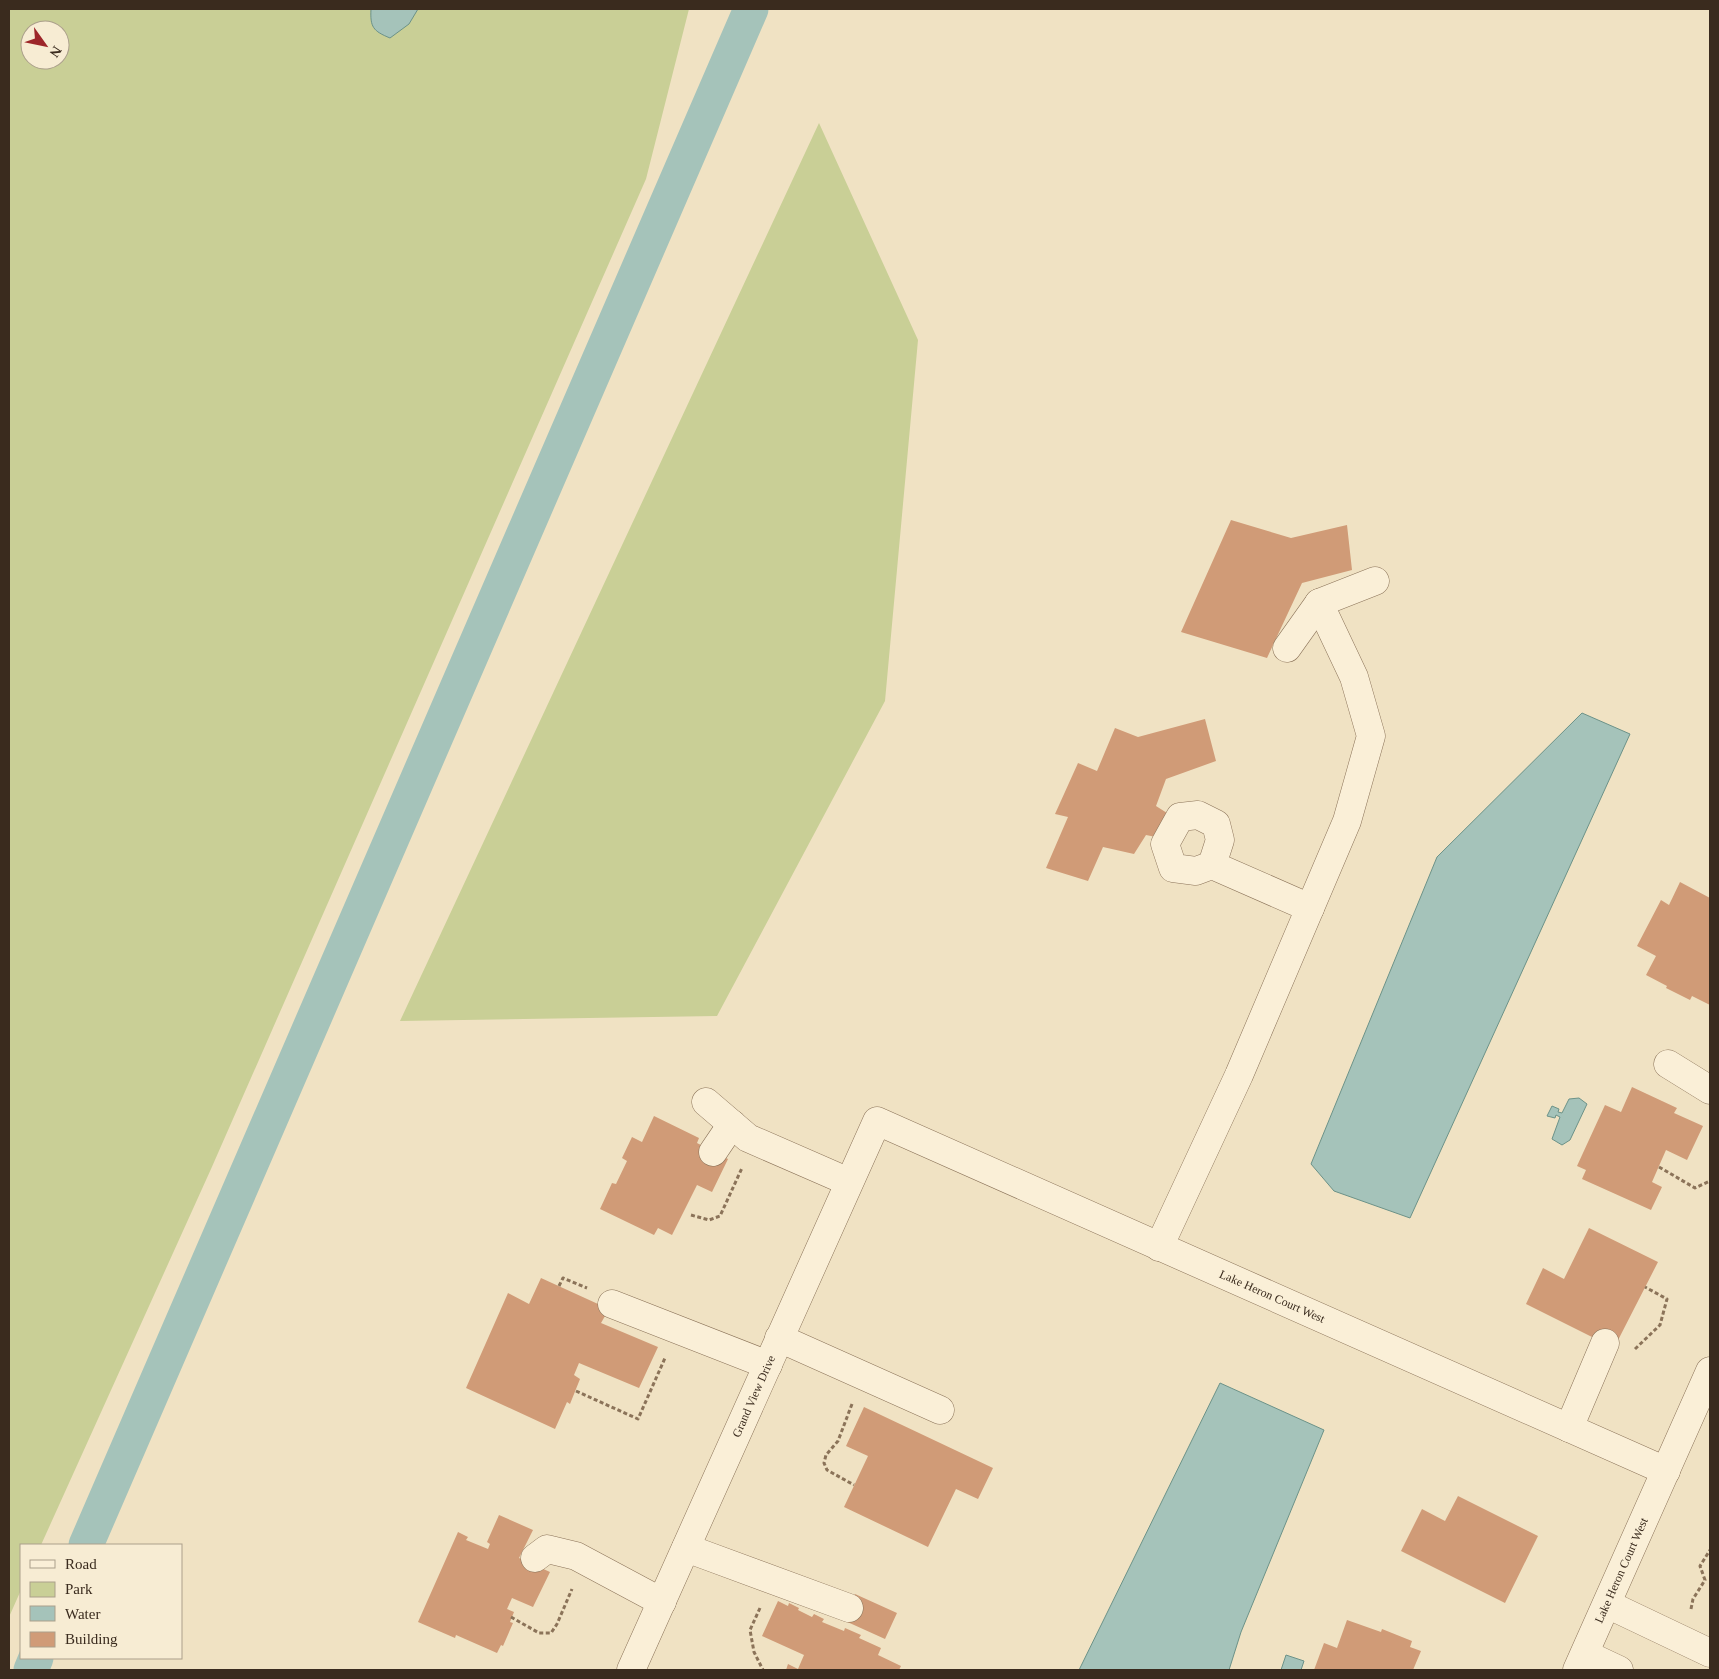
<svg xmlns="http://www.w3.org/2000/svg" width="1719" height="1679" font-family="Georgia,serif">
  <rect width="100%" height="100%" fill="#f0e2c3"/>
  <path fill="#c9cf96" fill-rule="evenodd" d="M9,9H689L646,179L211,1169L41,1545H21V1590L9,1617ZM30,30H60V60H30Z
    M819,123L918,340L885,701L717,1016L400,1021Z"/>
  <path fill="#a5c3ba" stroke="#6c9288" d="M371,9H418L409,24L390,38C373,31 370,27 371,9Z
    M1582,713L1630,734L1410,1218L1334,1191L1311,1164L1437,857Z
    M1579,1098L1587,1104L1570,1140L1562,1145L1552,1139L1560,1117L1556,1115L1555,1118L1547,1116L1552,1106L1559,1109L1558,1112L1562,1113L1569,1099Z
    M1220,1383L1324,1430L1241,1632L1229,1670H1079Z
    M1286,1655L1304,1661L1301,1670H1281Z"/>
  <g fill="none" stroke-linecap="round" stroke-linejoin="round">
    <path stroke="#a5c3ba" stroke-width="35" d="M86,1545L751,9
      M31,1670L36,1658"/>
  </g>
  <path fill="#d09b77" d="M1231,520L1291,538L1347,525L1352,570L1302,583L1267,658L1181,632Z
    M1205,719L1216,761L1166,779L1156,806L1167,813L1156,837L1146,835L1134,854L1103,847L1088,881L1046,868L1068,817L1055,814L1078,763L1097,771L1115,728L1138,737Z
    M1680,882L1710,898V1005L1692,996L1690,1000L1666,988L1667,986L1646,975L1656,956L1637,946L1661,900L1669,905Z
    M1632,1087L1677,1108L1674,1113L1703,1126L1687,1160L1666,1150L1652,1182L1662,1187L1651,1210L1582,1179L1586,1170L1577,1166L1605,1105L1621,1112Z
    M654,1116L699,1138L697,1143L728,1159L712,1192L697,1185L672,1235L658,1228L654,1235L600,1209L612,1183L616,1184L627,1161L622,1158L632,1137L642,1142Z
    M1589,1228L1658,1262L1614,1348L1526,1304L1543,1268L1564,1279Z
    M541,1278L609,1309L601,1323L658,1347L639,1388L579,1363L574,1375L580,1379L570,1404L567,1402L555,1429L466,1388L508,1293L529,1304Z
    M864,1407L993,1468L978,1499L956,1489L928,1547L844,1507L868,1456L846,1446Z
    M1458,1496L1538,1536L1505,1603L1401,1551L1422,1509L1445,1521Z
    M499,1515L533,1530L519,1558L550,1572L533,1607L512,1598L507,1609L514,1612L510,1622L513,1623L503,1646L501,1645L497,1653L456,1635L455,1638L418,1622L458,1532L468,1537L466,1540L488,1549L490,1544L487,1542Z
    M855,1594L897,1613L885,1639L843,1620Z
    M778,1601L788,1606L789,1603L799,1608L798,1610L812,1617L814,1614L824,1619L822,1622L844,1631L845,1628L861,1635L859,1638L881,1648L878,1655L901,1666L899,1670H786L788,1664L798,1669L804,1655L762,1636Z
    M1347,1620L1381,1632L1382,1629L1412,1641L1410,1647L1421,1651L1413,1670H1314L1324,1643L1337,1648Z"/>
  <g fill="none" stroke-linecap="round" stroke-linejoin="round">
    <g stroke="#8b7359" stroke-width="29">
      <g id="minor">
        <path d="M1287,648L1319,603L1375,581"/>
        <path d="M1212,865L1220,840L1216,824L1198,815L1180,817L1165,844L1173,868L1196,871L1212,865L1310,908"/>
        <path d="M1668,1064L1710,1090"/>
        <path d="M706,1102L748,1138L849,1182"/>
        <path d="M713,1152L732,1124"/>
        <path d="M1159,1247L1239,1075L1347,821L1371,736L1354,677L1319,603"/>
        <path d="M612,1304L768,1365"/>
        <path d="M779,1338L940,1410"/>
        <path d="M1569,1428L1605,1343"/>
        <path d="M686,1548L849,1608"/>
        <path d="M535,1558L547,1549L576,1556L662,1602"/>
        <path d="M1607,1604L1710,1653"/>
        <path d="M1585,1654L1619,1670"/>
        <path id="s1" d="M631,1670L877,1121L1666,1471"/>
        <path id="s2" d="M1577,1670L1710,1371"/>
      </g>
    </g>
    <path stroke="#8b7359" stroke-width="3" stroke-dasharray="4 2.5" stroke-linecap="butt" d="M1659,1167L1695,1188L1710,1181
      M691,1215L709,1220L720,1216L742,1168
      M559,1286L563,1278L587,1288
      M1635,1349L1660,1325L1667,1299L1645,1287
      M576,1391L638,1419L665,1358
      M852,1404L838,1441L826,1455L824,1463L827,1470L854,1485
      M760,1608L750,1630L754,1652L763,1670
      M1691,1609L1693,1599L1705,1580L1700,1566L1710,1550
      M511,1617L539,1633H551L557,1624L572,1589"/>
    <use href="#minor" stroke="#faefd7" stroke-width="28"/>
  </g>
  <g text-anchor="middle" stroke-width="4" stroke-linejoin="round" paint-order="stroke">
    <g font-size="12" fill="#3a2b1e" stroke="#f7ecd3">
      <text dy="4" stroke="none"><textPath href="#s1" startOffset="1034">Lake Heron Court West</textPath></text>
      <text dy="4" stroke="none"><textPath href="#s1" startOffset="300">Grand View Drive</textPath></text>
      <text dy="4" stroke="none"><textPath href="#s2" startOffset="109">Lake Heron Court West</textPath></text>
    </g>
  </g>
  <rect width="1719" height="1679" fill="none" stroke="#3a2b1e" stroke-width="20"/>
  <rect x="20" y="1544" width="162" height="115" fill="#f7ecd3" stroke="#ab9f8b"/>
  <rect x="30" y="1560" width="25" height="8" fill="#faefd7" stroke="#ab9f8b"/>
  <text x="65" y="1569" font-size="15" fill="#3a2b1e">Road</text>
  <rect x="30" y="1582" width="25" height="15" fill="#c9cf96" stroke="#ab9f8b"/>
  <text x="65" y="1594" font-size="15" fill="#3a2b1e">Park</text>
  <rect x="30" y="1606" width="25" height="15" fill="#a5c3ba" stroke="#ab9f8b"/>
  <text x="65" y="1619" font-size="15" fill="#3a2b1e">Water</text>
  <rect x="30" y="1632" width="25" height="15" fill="#d09b77" stroke="#ab9f8b"/>
  <text x="65" y="1644" font-size="15" fill="#3a2b1e">Building</text>
  <g transform="translate(45 45) rotate(123)"><circle r="24" fill="#f7ecd3" stroke="#ab9f8b"/>
  <path d="M0-4L9 19L0 12L-9 19Z" fill="#9d2629"/>
  <text y="-8" font-size="14" font-weight="bold" text-anchor="middle" fill="#3a2b1e">N</text>
  </g>
</svg>
